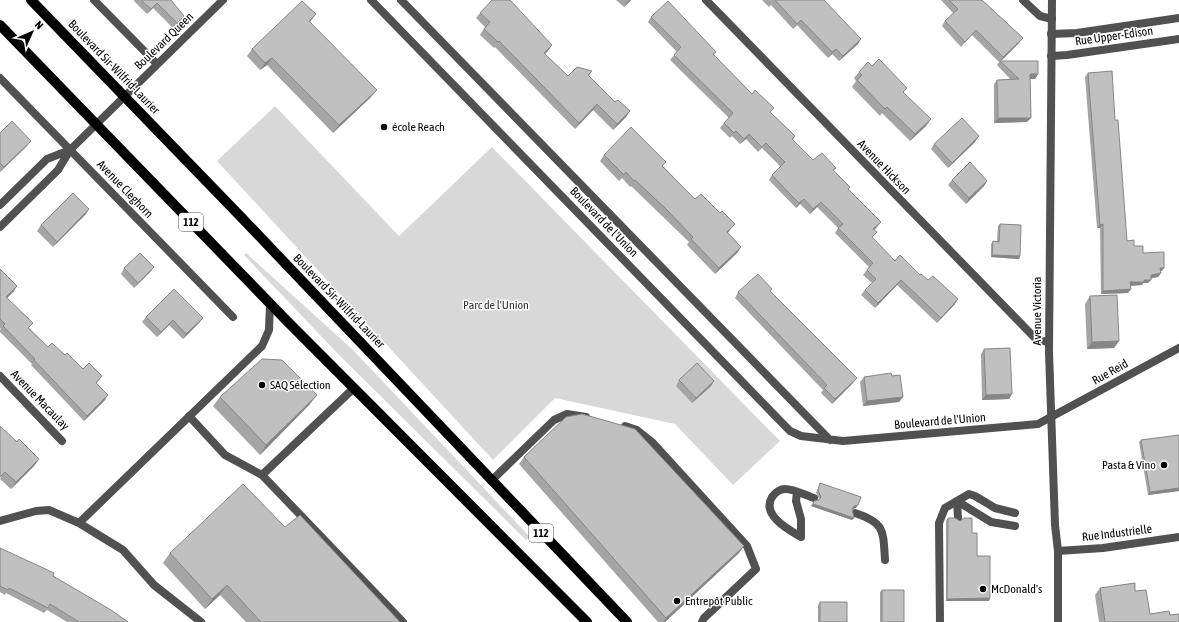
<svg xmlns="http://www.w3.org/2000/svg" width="1179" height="622" font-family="'Asap Condensed',sans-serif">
  <rect width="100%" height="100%" fill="#fff"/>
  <path fill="#d8d8d8" d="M275,106L399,236L492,147L780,441L733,485L675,424L555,398L493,460L217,161Z
    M246,253L353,350L530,537L526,540L339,355L244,255Z"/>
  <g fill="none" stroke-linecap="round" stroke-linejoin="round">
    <path stroke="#515151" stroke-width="8" d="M189,416L225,455L262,475L403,622
      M625,426L637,430L652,442L747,546L756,569L704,618L702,622
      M262,475L354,388
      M491,481L554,420L567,414L586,417
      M797,492L796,501L801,519V537C789,530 761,515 772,497C775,493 779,489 785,489C794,489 805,495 814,498
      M957,501L991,522L1015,526
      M957,501L958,518
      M855,513C885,523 883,530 885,560
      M0,521L36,511L49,510L79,523
      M201,622L154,585L123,550L79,523L262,346L269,330L270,303
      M940,622L939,523L945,508L969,494L975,496L995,508L1015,513"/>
    <path stroke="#515151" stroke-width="8" d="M94,0L157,64
      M371,0L790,431L801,436L843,441L1038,424L1179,348
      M401,0L830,440
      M706,0L1037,340L1049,342
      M1023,0L1040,16L1052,19
      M1051,34L1077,33L1179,18
      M1051,56L1067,55L1179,39
      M0,78L233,317
      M0,205L47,159L70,150
      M0,227L58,170L70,150L223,0
      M0,376L62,441
      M1058,551L1103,548L1179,537"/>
    <path stroke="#515151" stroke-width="8" d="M1052,0L1049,352L1055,525L1058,551V622"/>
    <path stroke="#000" stroke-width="10" d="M31,0L242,218L627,622
      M0,25L286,320L587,622"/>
  </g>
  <path fill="#a5a5a5" d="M134,0H171L184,16L181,21L173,28L153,8L147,14L134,1Z
    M616,0H631L624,7Z
    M762,0H824L858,44L839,61L832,54L828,58L797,25L793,29L771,5L769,7Z
    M941,0H982L1019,43L1001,61L1038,74L1035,79H1030L1027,122L994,123V84L997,80H1011L997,65L999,62L972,35L961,47L942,26L945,21L953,13Z
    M480,13L552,45L545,54L568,76L592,71L589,76L615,102L630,111L626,117L613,130L593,110L575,129L495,47L494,48L480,35L485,27L476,18Z
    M651,17L716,52L714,55L752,94L795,136L793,140L813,160L836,168L833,171L850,187L848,189L881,222L874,230L872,238L895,261L920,275L955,304L937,323L897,285L875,308L861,295L865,290L872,283L863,275L869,267L835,233L838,228L817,207L810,214L800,204L796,208L769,180L772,175L781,167L762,148L758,152L746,139L740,144L732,136L730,138L720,128L724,123L729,118L670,60L677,52L648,22Z
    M310,22L371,97L333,133L267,65L260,70L247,56L252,49Z
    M872,66L904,93L926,126L910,141L882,113L880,116L852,87L856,81L854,78L859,72Z
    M1088,73L1115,120L1127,241L1143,253L1162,271H1161V273L1158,277L1151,278L1148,283H1143L1142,285L1130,286L1131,289L1128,293L1101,294L1100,228H1097L1085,77Z
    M0,133L27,146L0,172Z
    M975,142L948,168L931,149L934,144Z
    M604,155L663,166L695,199L730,230L728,233L741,247L737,253L715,274L687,245L689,242L631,186L630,187L622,178L619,181L600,161Z
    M952,180L987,181L984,186L966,204L948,185Z
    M86,214L53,247L37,231L41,225Z
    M1000,224L1020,256L1019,259L991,257V244L993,241H997L998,226Z
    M154,267L150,272L134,288L121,274L124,268Z
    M0,269L14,291L7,298L29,328L48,347L65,355L83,369L102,376L97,383L105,400L84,421L31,365L32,364L0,332V330L1,329L0,328Z
    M772,289L770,292L853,383L832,404L821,393L823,390L735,298L738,292Z
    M1090,296L1119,341L1114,348L1087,349L1085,304Z
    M146,317L203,318L199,323L183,339L169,325L157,337L142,322Z
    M984,349L1009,399L982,400L981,354Z
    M892,376L903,397L899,402L863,406L860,382L864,377Z
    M679,380L714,381L711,386L692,403L676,386Z
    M220,397L310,404L260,455L213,406Z
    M1179,435V491L1148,495L1139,442L1141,440Z
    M17,442L39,459L34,466L11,489L0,479Z
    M524,457L739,553L665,622H658L519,464Z
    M820,483L856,508L852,509L854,518L852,520L811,506L814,501L819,499L816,493L819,486Z
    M948,518L972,533L989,601H946V521Z
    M285,527L400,622H246L220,595L205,609L163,563L170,553Z
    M0,548L53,576L128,622H67L47,610L44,613L6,593L5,595L0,592Z
    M1100,588L1135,591L1150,614L1170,615L1179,622H1099L1095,595Z
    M882,590L904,622H880V592Z
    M820,602L847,622H818V605Z"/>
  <path fill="#868686" d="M629,0H631L624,7L627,2Z
    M157,3L153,8L147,14L151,9Z
    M316,14L310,22L309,21Z
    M184,16L181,21L173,28L177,23Z
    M801,20L797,25L793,29L797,24Z
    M1023,38L1019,43L1001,61L1003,57Z
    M861,39L858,44L839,61L843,56Z
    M552,45L548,51L540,59L544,53Z
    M836,49L832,54L828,58L832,52Z
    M272,58L267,65L260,70L265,63Z
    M1030,74H1038L1035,79H1027Z
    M377,90L371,97L333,133L339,125Z
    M597,104L593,110L575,129L579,123Z
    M630,111L626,117L613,130L617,124Z
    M998,118H1031L1027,122L994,123Z
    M931,119L926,126L910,141L915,134Z
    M749,134L746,139L740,144L744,139Z
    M979,136L975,142L948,168L952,163Z
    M31,141L27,146L0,172L4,167Z
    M987,181L984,186L966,204L969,198Z
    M804,199L800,204L796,208L799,203Z
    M821,202L817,207L810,214L813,209Z
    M89,209L86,214L53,247L57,242Z
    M881,222L877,227L870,234L873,229Z
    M735,224L730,230L723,238L727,232Z
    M1103,224L1100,228H1097L1100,225Z
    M741,247L737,253L715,274L719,268Z
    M992,255L1020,256L1019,259L991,257Z
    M154,267L150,272L134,288L138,283Z
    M1160,268H1164L1162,271H1158Z
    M1161,273L1158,277L1148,279L1151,275Z
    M901,280L897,285L875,308L878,303Z
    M1144,280H1151L1148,283H1143L1142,285L1128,286L1130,282Z
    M17,286L14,291L3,302L6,297Z
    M1131,289L1128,293L1101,294L1103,291Z
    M958,299L955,304L937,323L941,318Z
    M203,318L199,323L183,339L186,334Z
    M173,320L169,325L157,337L161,332Z
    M1119,341L1114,348L1087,349L1092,342Z
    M857,378L853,383L832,404L835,399Z
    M714,381L711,386L692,403L696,398Z
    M1012,394L1009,399L982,400L986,395Z
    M108,395L105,400L84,421L87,416Z
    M317,395L310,404L260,455L266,445Z
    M903,397L899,402L863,406L867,401Z
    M39,459L34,466L11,489L16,482Z
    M1179,488V491L1148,495L1150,492Z
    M813,504L854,518L852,520L811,506Z
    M858,505L856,508L852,509L854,506Z
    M744,546L739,553L665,622H663L666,618Z
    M227,585L220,595L205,609L212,599Z
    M990,598L989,601H946L947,599Z"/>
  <path fill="#c0c0c0" stroke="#868686" d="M141,0H171L184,16L177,23L157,3L151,9Z
    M492,0H510L552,45L544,53L568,76L577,67L592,71L588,75L615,102L618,100L630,111L617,124L597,104L579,123L499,41L498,42L484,29L490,22L480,13Z
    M775,0H824L861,39L843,56L836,49L832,52L801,20L797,24Z
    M949,0H982L1023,38L1003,57L976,30L965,42L945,21L958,9Z
    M302,1L316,14L309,21L377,90L339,125L272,58L265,63L252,49Z
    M668,1L716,52L713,54L752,94L755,90L774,108L770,112L795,136L792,139L813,160L822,153L836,168L833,170L850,187L848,189L881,222L873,229L877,232L872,237L895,261L900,255L920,275L921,274L928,280L933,276L958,299L941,318L901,280L878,303L865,290L876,279L867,270L873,263L838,228L843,224L821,202L813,209L804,199L799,203L789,193L772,175L785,162L766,143L762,147L749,134L744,139L736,131L734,133L724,123L733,113L674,55L681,47L651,17Z
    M879,59L907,88L903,92L931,119L915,134L887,107L885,109L857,80L862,75L859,72L868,62L872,66Z
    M1000,61H1038V74H1030L1031,118H998L997,80L1019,79Z
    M1112,71L1115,120H1118L1127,241L1134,240V246H1143V253L1164,252V268H1160L1161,273L1151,275V280H1144V282H1130L1131,289L1103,291V224L1100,225L1088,73Z
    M962,118L979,136L952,163L934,144Z
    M12,121L31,141L4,167L0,163V133Z
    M631,127L666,162L662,166L695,199L701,194L720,213L722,211L735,224L727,232L741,247L719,268L691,239L693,237L665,208L635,180L634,181L626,172L624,175L604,155Z
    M970,162L987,181L969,198L952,180Z
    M73,193L89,209L57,242L41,225Z
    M1000,224L1021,225L1020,256L992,255L993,241L999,242Z
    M140,253L154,267L138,283L124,268Z
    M0,269L17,286L6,297L33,323L28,328L48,347L52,343L65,355L67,353L83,369L89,363L102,376L96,383L108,395L87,416L34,360L35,359L3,326L5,324L0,319Z
    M758,274L772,289L770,291L857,378L835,399L824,388L827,385L738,292Z
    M174,289L203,318L186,334L173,320L161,332L146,317Z
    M1117,295L1119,341L1092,342L1090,296Z
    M1010,348L1012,394L986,395L984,349Z
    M262,359L282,360L317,395L266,445L220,397Z
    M697,363L714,381L696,398L679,380Z
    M891,373L892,376L900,375L903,397L867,401L864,377Z
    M582,414L635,429L744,546L666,618L524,457L566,417Z
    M0,426L17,442L19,439L39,459L16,482L5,472L0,477Z
    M1179,435V488L1150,492L1141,440Z
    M820,483L861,497L858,505L854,506L852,509L854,518L813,504L814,501L819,500L821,497L818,490Z
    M243,484L285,527L300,515L400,622H261L227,585L212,599L170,553Z
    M948,518H955L960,521L964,518H972V533H977V556H990V598L947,599Z
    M0,548L54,573L53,576L111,610L128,622H79L50,604L48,608L9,588L8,590L0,586Z
    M1135,583V591L1146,590L1150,614L1169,611L1170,615L1179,614V622H1105L1100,588Z
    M882,590H904V622H882Z
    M820,602H847V622H820Z"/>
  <g fill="#000" stroke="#fff" stroke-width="1.5">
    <circle cx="384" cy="127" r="4"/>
    <circle cx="262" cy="385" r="4"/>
    <circle cx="1164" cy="465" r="4"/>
    <circle cx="983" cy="589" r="4"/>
    <circle cx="677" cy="601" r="4"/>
  </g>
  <g text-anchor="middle" stroke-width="3" stroke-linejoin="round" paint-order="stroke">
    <g fill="#fff" stroke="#4c4c4c" stroke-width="1">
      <rect x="179" y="213" width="24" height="18" rx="3"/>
      <rect x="529" y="524" width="24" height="18" rx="3"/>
    </g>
    <g font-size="11" font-weight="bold" fill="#000">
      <text x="191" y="226">112</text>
      <text x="541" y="537">112</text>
    </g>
    <g font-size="12" fill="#000" stroke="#fff">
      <text transform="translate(1114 36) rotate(-8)" y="4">Rue Upper-Edison</text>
      <text transform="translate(164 41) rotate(-44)" y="4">Boulevard Queen</text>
      <text transform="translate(114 67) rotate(46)" y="4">Boulevard Sir-Wilfrid-Laurier</text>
      <text transform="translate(884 167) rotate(46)" y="4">Avenue Hickson</text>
      <text transform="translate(125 189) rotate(46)" y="4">Avenue Cleghorn</text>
      <text transform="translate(604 222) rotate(46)" y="4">Boulevard de l'Union</text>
      <text transform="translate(339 301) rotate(46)" y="4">Boulevard Sir-Wilfrid-Laurier</text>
      <text transform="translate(1037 311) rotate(-90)" y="4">Avenue Victoria</text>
      <text transform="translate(1110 372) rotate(-29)" y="4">Rue Reid</text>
      <text transform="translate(40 400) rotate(46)" y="4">Avenue Macaulay</text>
      <text transform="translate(940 421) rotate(-5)" y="4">Boulevard de l'Union</text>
      <text transform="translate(1117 533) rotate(-7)" y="4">Rue Industrielle</text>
    </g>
    <g font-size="12" fill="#000" stroke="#fff" text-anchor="start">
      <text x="392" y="131">école Reach</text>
      <text x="270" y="389">SAQ Sélection</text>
      <text x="1156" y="469" text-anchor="end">Pasta &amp; Vino</text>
      <text x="991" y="593">McDonald's</text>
      <text x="685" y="605">Entrepôt Public</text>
    </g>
    <g font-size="12" fill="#2f2f2f" stroke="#fff">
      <text x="496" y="309">Parc de l'Union</text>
    </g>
  </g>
  <g transform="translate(32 32) rotate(45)" stroke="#ffffff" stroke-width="3" paint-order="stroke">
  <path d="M0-3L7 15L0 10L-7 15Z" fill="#000000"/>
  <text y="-6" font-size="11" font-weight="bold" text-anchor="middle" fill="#000000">N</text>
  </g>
</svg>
